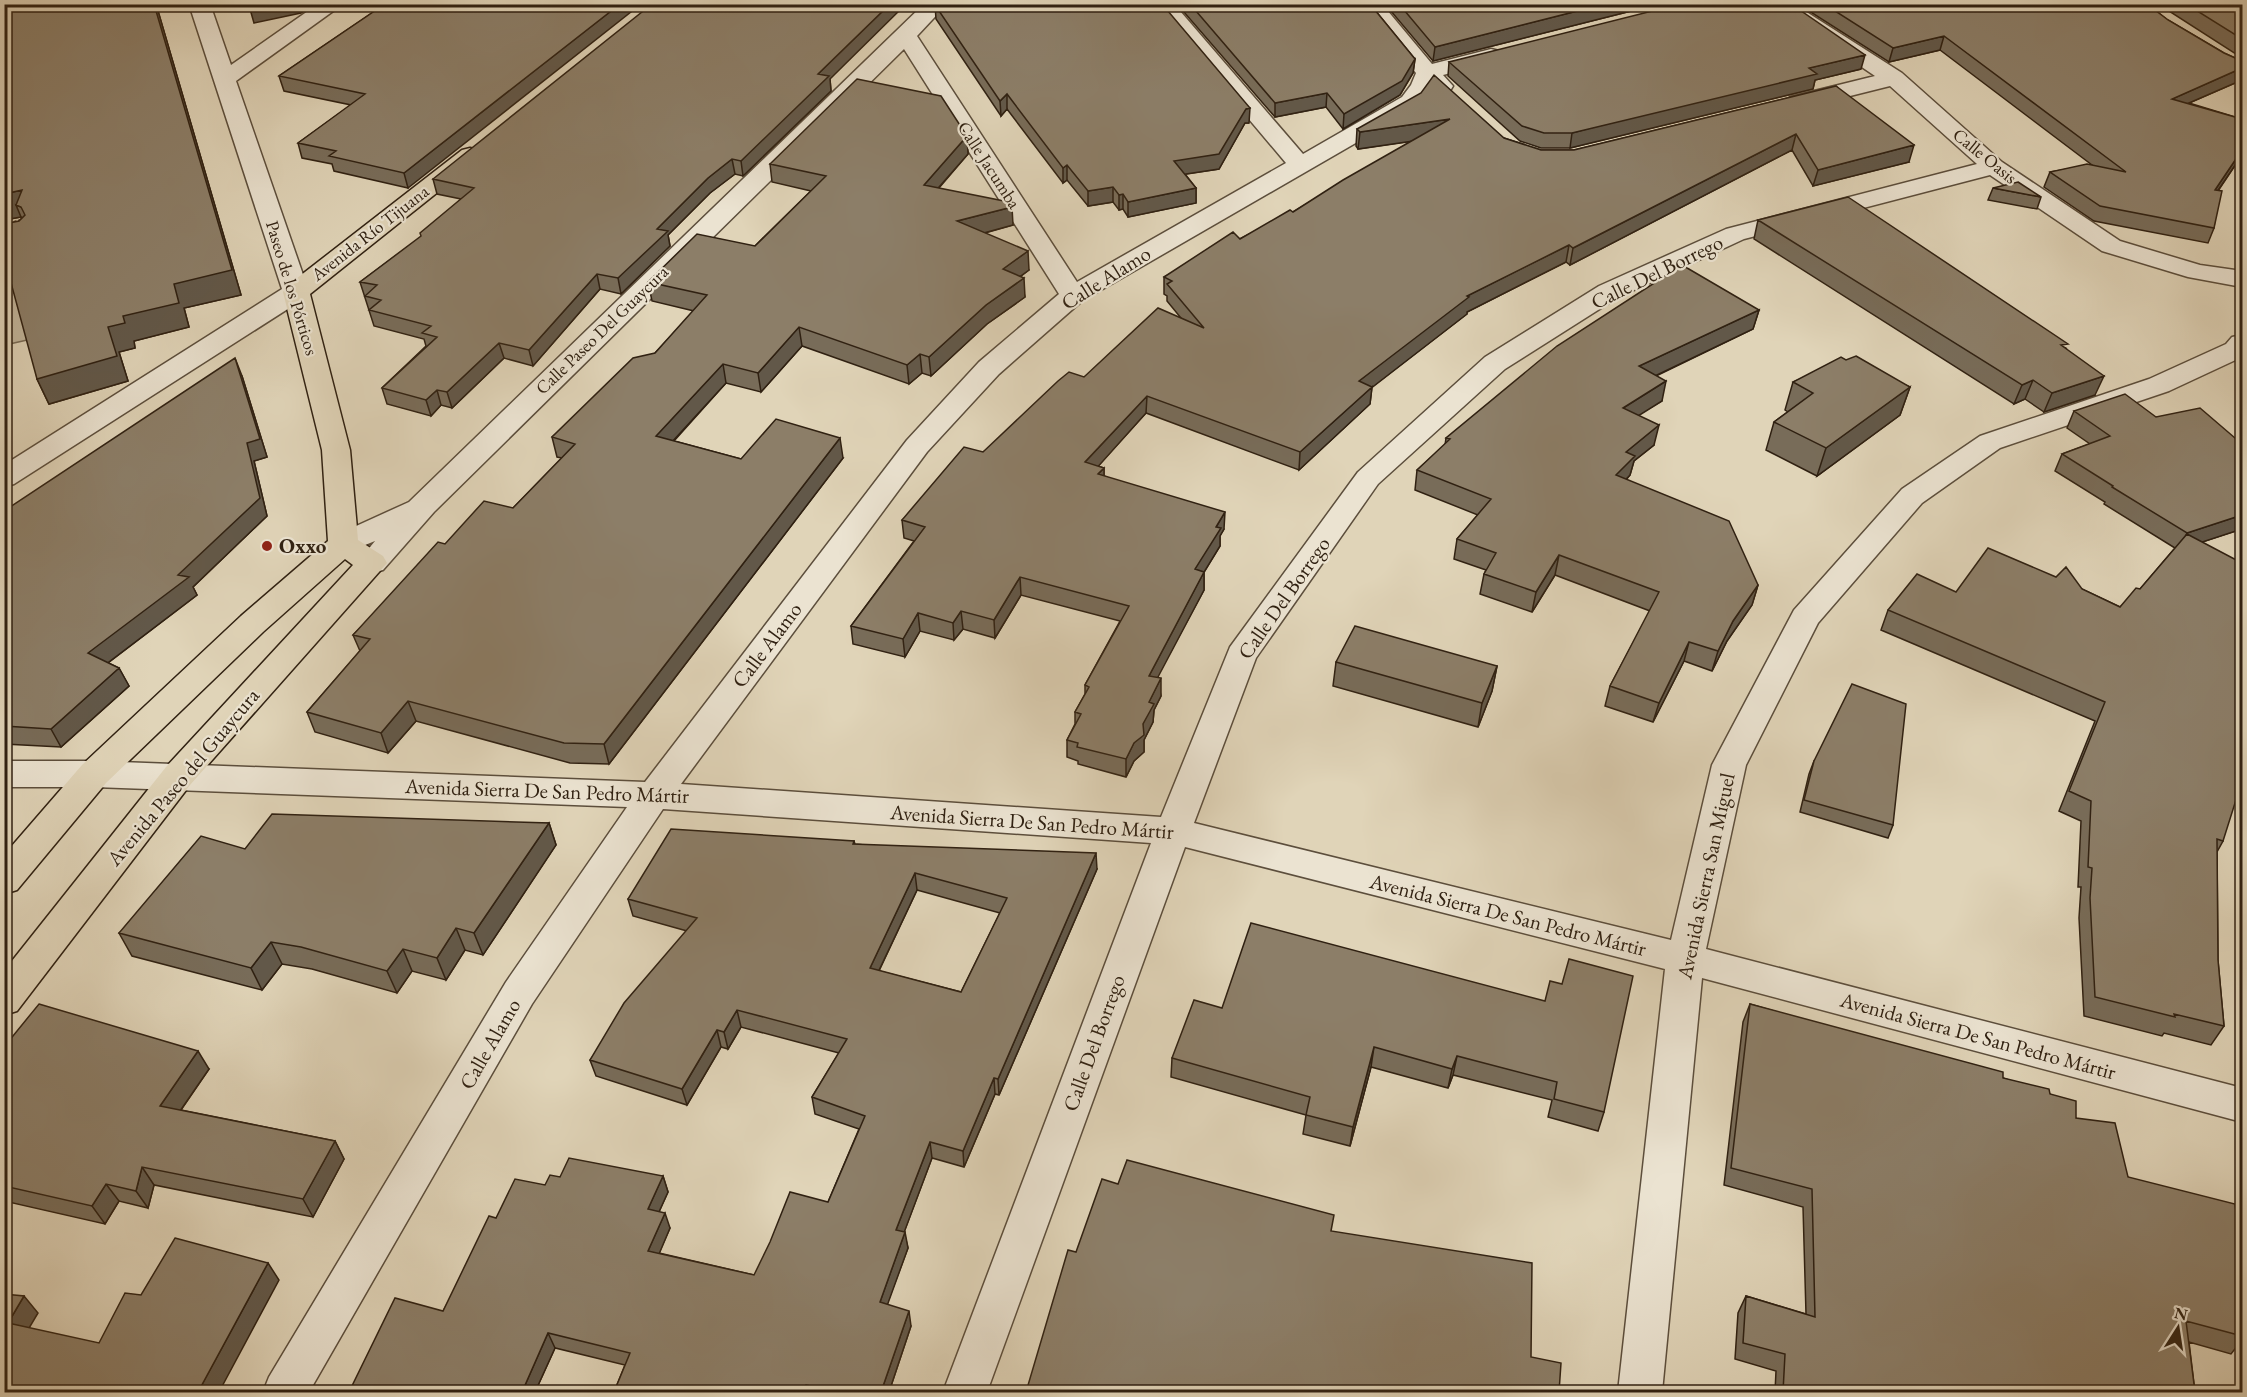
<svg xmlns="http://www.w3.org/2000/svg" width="2247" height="1397" font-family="'EB Garamond',serif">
  <rect width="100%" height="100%" fill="#e0d4b8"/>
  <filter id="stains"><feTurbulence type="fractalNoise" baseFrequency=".00333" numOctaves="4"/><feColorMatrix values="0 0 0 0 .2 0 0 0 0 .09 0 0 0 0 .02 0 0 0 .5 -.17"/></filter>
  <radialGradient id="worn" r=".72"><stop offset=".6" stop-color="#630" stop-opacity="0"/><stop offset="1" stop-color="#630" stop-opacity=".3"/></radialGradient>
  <path fill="#c2b69c" stroke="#796c57" stroke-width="1.5" d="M42,264L54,334L5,345L4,272Z"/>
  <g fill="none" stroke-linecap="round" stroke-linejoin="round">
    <g stroke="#5c4e3c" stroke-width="3">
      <path id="minor" d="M189,4H210L231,65L318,4H343L236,81L309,292L305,298L14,484L4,487V465L282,289Z
        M924,4H947L917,36L1077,282L1286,163L1152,4H1174L1303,154L1402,97L1411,85L1416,73L1360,4H1382L1432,64L1491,49L1499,51L1502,56L1499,61L1443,75L1453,86L1450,91L1442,93L1432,89L1418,107L1082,301L999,374L927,452L681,784L1161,817L1230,647L1358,472L1485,357L1599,286L1726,229L1977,164L1890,86L1798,109L1790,107L1787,102L1790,97L1875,76L1769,4H1794L1902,73L2002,162L2120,241L2200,265L2242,271V287L2188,277L2102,251L1990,175L1744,239L1617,298L1505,369L1378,484L1256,658L1194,823L1671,940L1712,765L1794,610L1902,489L1980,436L2149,379L2226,344L2232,337L2242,335V357L2169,391L2000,448L1922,503L1818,623L1746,765L1706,949L2242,1088V1122L1702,978L1662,1392H1618L1665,969L1185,847L987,1392H943L1151,843L663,809L532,1004L309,1392H263L269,1377L506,982L627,807L94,787H4V761H94L645,782L907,440L979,362L1059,294L904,49L434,512L383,570L372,573L361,570L357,563L375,541L343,554L332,551L328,544L332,537L409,502Z"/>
    </g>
    <g stroke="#302112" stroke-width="3">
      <path id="major" d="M470,148L478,150L482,155L478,160L310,294L350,450L358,540L383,556L387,563L190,785L17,1011L4,1015V971L166,767L353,565L345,559L263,632L106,783L17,890L4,894V855L82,765L241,616L328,541L322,450L283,292L287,286L462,150Z"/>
    </g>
    <path stroke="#302112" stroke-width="3" stroke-dasharray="3 2" stroke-linecap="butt" d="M4,225L19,221L20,226
      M4,292L14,283"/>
    <use href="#minor" fill="#ebe3d1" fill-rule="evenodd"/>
    <use href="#major" fill="#e0d4b8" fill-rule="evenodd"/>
  </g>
  <path fill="#786c59" stroke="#302112" stroke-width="1.5" fill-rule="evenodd" d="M4,4H156L241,295L184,308L189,327L134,341L135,348L119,352L128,381L49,404L37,379L19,221L22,218L21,217L4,220Z
    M385,4L408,188L334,171L332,164L302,158L298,143L351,105L284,91L279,76Z
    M1177,4H1370L1415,59L1413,73L1400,95L1343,129L1326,107L1275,117Z
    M1385,4H1659L1433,61Z
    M1798,4H2147L2168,20L2224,53L2242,61V80L2189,103L2242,119V155L2218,191L2214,228L2208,243L2094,221L2044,187L2050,172L2092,165L1940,50L1889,62Z
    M2158,4H2242V58Z
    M935,5L1249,123H1245L1219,169L1185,174L1196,188V203L1128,217L1123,209L1119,210L1113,202L1088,206L1067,180L1063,183L1007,109L1001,116L936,19Z
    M1449,62L1861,69L1815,80L1813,89L1570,148H1541L1520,141L1448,76Z
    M830,79L831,91L743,176L735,174L710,193L668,235L670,246L621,294L600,289L533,366L504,358L452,408L441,405L431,416L387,404L382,388L426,346L424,339L374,326L360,282L421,237L461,199L437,194L433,179Z
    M1836,86L1909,162L1813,186L1792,150L1570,265L1566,262L1467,312V314L1372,387L1370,404L1299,470L1146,413L1098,466L1104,468V476L1224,529L1220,536V546L1204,572V590L1157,677L1161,696L1154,710L1153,722L1144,740V752L1134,761L1126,777L1078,764V761L1067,757V740L1075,724V712L1085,694V685L1120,621L1021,595L995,638L963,629L954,640L920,631L905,657L853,644L851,626L914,541L904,538L902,520L983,452L1084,377L1181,318L1167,301V296L1164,294V277L1293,212L1412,141L1358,149L1356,146L1357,129L1504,138L1541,150H1574Z
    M967,136L968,154L939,188L1013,225L985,233L1029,270L1020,277L1025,297L987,324L931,376L922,373L909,384L802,346L761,392L726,383L674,441L741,459L843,458L609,764L570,763L416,721L388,753L315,732L307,712L360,651L353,635L445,544L513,508L562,458L557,457L552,437L655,353L694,311L652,301L648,282L755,246L811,191L772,182L770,164Z
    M1993,188L2041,197L2037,209L1988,200Z
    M1758,220L2066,348L2095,395L2044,412L2025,399L2014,404L1754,239Z
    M1759,310L1753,329L1656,376L1662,401L1638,415L1654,445L1634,461L1630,475L1626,480L1758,585L1752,605L1727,641L1712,671L1684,661L1653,722L1605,706L1610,686L1650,611L1555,575L1532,612L1480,594L1484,574L1486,570L1454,559L1457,539L1478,515L1415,490L1417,470L1445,445L1446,438Z
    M1846,360L1910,387L1900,415L1817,476L1766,450L1774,422L1788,412L1785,410L1793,382Z
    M242,376L267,457L254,461L267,516L193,587L197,595L108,663L119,668L129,686L61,747L4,744V511Z
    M2074,411L2156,417L2242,444V529L2202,542L2223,841L2217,852L2218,960L2224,1026L2211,1045L2164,1033L2162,1036L2084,1016L2079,918L2081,887H2078L2081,821L2059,811L2095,721L1881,630L1888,610L1956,592L2082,589L2120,607L2140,589L2175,548L2104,504L2105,502L2055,471L2062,454L2090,444L2067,428Z
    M1336,662L1497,666L1492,691L1478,727L1333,686Z
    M1814,761L1893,825L1888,838L1800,812L1809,774Z
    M549,823L556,845L483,955L465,950L446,980L412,971L397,993L312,969L282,964L262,990L132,956L119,933L245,849Z
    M854,841L855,844L1097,869L999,1095L995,1094L964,1167L932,1158L904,1232L908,1248L887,1304L911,1326L889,1392H614L625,1365L555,1348L535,1392H349L443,1311L496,1218L545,1185L560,1177L663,1176L668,1192L659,1212L670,1228L659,1253L754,1275L828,1202L859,1129L815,1114L812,1097L839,1053L741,1027L728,1049L721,1047L687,1105L596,1076L590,1060L687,931L633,916L628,899ZM917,890L1000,913L961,992L879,971Z
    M1545,1001L1604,1112L1598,1131L1548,1117L1552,1100L1453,1075L1448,1088L1371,1067L1350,1146L1303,1134L1306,1115L1171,1077L1172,1058Z
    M1750,1004L2003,1078L2050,1094L2076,1118L2128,1177L2242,1256V1274L2240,1278L2242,1306V1340L2231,1354L2189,1342L2195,1392H1775L1776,1371L1735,1359L1738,1313L1746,1296L1806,1314L1803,1207L1724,1185L1743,1022Z
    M4,1047L209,1069L181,1110L335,1141L344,1159L313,1217L154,1185L148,1208L119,1201L105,1224L4,1201Z"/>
  <path fill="#625849" stroke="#302112" stroke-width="1.5" d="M154,4H156L241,295L184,308L189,327L134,341L135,348L119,352L128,381L49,404L37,379L123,316L174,284Z
    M270,4H314L301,13L254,23L250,9Z
    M620,4H641L408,188L404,173Z
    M890,4H906L830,79L831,91L743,176L741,161L818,74Z
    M1605,4H1659L1433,61L1435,47Z
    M1944,36L1940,50L1889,62L1893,48Z
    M1865,55L1861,69L1815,80L1813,89L1570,148L1572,133L1809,68Z
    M1415,59L1413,73L1400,95L1343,129L1344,114Z
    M2242,68V80L2166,113L2172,99Z
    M1327,93L1326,107L1275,117V103Z
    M1007,94V109L1001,116L1000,101Z
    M1250,108L1249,123H1245L1219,169L1173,176L1174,161L1246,109Z
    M1450,119L1448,136L1358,149L1360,132Z
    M1796,134L1792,150L1570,265L1573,248Z
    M967,136L968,154L925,203L924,185Z
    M1914,145L1909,162L1813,186L1818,170Z
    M2242,150V155L2208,205L2215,190Z
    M732,159L735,174L710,193L668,235L670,246L621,294L618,278L657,229L708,178Z
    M1067,165V180L1063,183V168Z
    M1113,187V202L1088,206V191Z
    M1196,188V203L1128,217V202Z
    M22,190L21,207L16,205L21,217L4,220V194Z
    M1123,194V209L1119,210V195Z
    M1012,207L1013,225L958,240L957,221Z
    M1569,245L1566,262L1467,312V314L1357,399L1359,381L1467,296Z
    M1028,251L1029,270L1004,288L1003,269Z
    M597,274L600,289L533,366L529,350Z
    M1024,278L1025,297L987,324L931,376L929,357L986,305Z
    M1759,310L1753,329L1634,386L1639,366Z
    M799,327L802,346L761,392L758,373Z
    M499,343L504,358L452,408L447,392Z
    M920,354L922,373L909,384L907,365Z
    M235,358L242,376L267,457L254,461L267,516L193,587L197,595L97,671L88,653L178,575L247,443Z
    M723,364L726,383L660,455L656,436Z
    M2104,376L2095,395L2044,412L2052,393Z
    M2033,380L2025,399L2014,404L2022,385Z
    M1666,381L1662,401L1619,428L1623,408Z
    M1372,387L1370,404L1299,470L1300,452Z
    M1910,387L1900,415L1817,476L1826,448Z
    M437,390L441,405L431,416L426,400Z
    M1147,396L1146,413L1086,480L1085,462Z
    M1659,425L1654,445L1634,461L1630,475L1611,495L1616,475L1626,452Z
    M840,438L843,458L609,764L604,744Z
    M1104,468V486L1098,474Z
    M1225,512L1224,529L1220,536V546L1195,587V569L1216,527Z
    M2242,515V529L2178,550L2187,533Z
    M1559,555L1555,575L1532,612L1536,592Z
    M1204,572V590L1149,694V676Z
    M1020,577L1021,595L995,638L994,620Z
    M1758,585L1752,605L1727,641L1712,671L1718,651L1733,621Z
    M961,611L963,629L954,640L953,623Z
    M918,613L920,631L905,657L903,639Z
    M1689,642L1684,661L1653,722L1659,703Z
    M1497,666L1492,691L1478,727L1482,703Z
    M119,668L129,686L61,747L51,729Z
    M1161,678V696L1154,710L1153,722L1144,740V752L1134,761L1126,777V759L1143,724L1149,702Z
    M408,701L416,721L388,753L381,733Z
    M549,823L556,845L483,955L474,933Z
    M1096,853L1097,869L999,1095L998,1079Z
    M915,873L917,890L872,985L870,968Z
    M456,928L465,950L446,980L437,958Z
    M271,942L282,964L262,990L251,968Z
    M403,949L412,971L397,993L387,971Z
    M737,1010L741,1027L728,1049L724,1032Z
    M717,1030L721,1047L687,1105L682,1089Z
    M1374,1047L1371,1067L1350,1146L1353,1127Z
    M198,1051L209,1069L171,1124L160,1106Z
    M1457,1056L1453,1075L1448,1088L1452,1069Z
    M994,1078L995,1094L964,1167L963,1151Z
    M335,1141L344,1159L313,1217L303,1199Z
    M930,1142L932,1158L899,1246L896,1230Z
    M142,1167L154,1185L148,1208L136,1191Z
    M663,1176L668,1192L653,1225L648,1209Z
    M106,1184L119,1201L105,1224L92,1206Z
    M665,1213L670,1228L654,1266L648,1251Z
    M905,1232L908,1248L883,1317L880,1302Z
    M268,1263L279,1280L219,1392H198Z
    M24,1296L38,1313L22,1340L8,1323Z
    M909,1311L911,1326L889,1392H881Z
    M548,1333L555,1348L535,1392H522Z
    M806,1385L808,1392H803Z"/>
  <path fill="#8c7e68" stroke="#302112" stroke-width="1.5" fill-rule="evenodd" d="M4,4H154L232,270L174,284L179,303L123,316L125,323L108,327L117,356L37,379L4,257V235L9,223L19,221L25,215L21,207L16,205L22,190L4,194V117L10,110L4,104Z
    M248,4H270L250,9Z
    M385,4H620L404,173L329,156L336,151L298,143L365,94L279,76Z
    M652,4H890L818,74L829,76L741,161L732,159L708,178L657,229L668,231L618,278L597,274L529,350L499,343L447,392L437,390L426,400L382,388L437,337L422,333L431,326L369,310L381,300L365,296L377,285L360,282L421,236L420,233L474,188L433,179Z
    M1162,4L1250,108L1246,109L1219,154L1174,161L1196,188L1128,202L1123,194L1119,195L1113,187L1088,191L1067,165L1063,168L1007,94L1000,101L935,5Z
    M1190,4H1370L1415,59L1402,81L1344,114L1327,93L1275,103Z
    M1399,4H1605L1435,47Z
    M1680,4H1791L1865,55L1809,68L1817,74L1572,133H1544L1522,126L1449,62Z
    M1824,4H2147L2168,20L2224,53L2242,61V68L2172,99L2242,119V150L2215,190L2222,191L2214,228L2100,206L2050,172L2087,164L2126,172L1944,36L1893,48Z
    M2186,4H2242V39Z
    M1434,75L1504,138L1541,150H1574L1836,86L1914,145L1818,170L1796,134L1573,248L1569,245L1467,296L1469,297L1359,381L1372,387L1300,452L1147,396L1085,462L1104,468L1098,474L1225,512L1216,527L1221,528L1195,569L1204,572L1149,676L1161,678L1149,702L1154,704L1143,724L1144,735L1134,743L1126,759L1077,747L1078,743L1067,740L1081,714L1075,712L1089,687L1085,685L1129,606L1020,577L994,620L961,611L953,623L918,613L903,639L851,626L925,527L902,520L964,447L983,452L1058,381L1069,372L1084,377L1158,308L1204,328L1167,284L1172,281L1164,277L1233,232L1240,239L1290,210L1293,212L1343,180L1450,119L1360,132L1357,129L1421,93Z
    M857,79L941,96L967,136L924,185L1009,202L1012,207L957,221L1028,251L1003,269L1024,278L986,305L929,357L920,354L907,365L799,327L758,373L723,364L656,436L741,459L776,419L840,438L604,744L564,743L408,701L381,733L307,712L370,639L353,635L438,542L445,544L484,501L513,508L575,444L552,437L633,358L655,353L707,295L648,282L697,234L755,246L826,176L770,164Z
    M2018,182L2041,197L1993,188Z
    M1848,197L2068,344L2061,345L2104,376L2052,393L2033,380L2022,385L1758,220Z
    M1682,265L1759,310L1639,366L1666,381L1623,408L1659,425L1626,452L1635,456L1616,475L1729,521L1758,585L1733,621L1718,651L1689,642L1659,703L1610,686L1659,592L1559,555L1536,592L1484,574L1496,553L1457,539L1491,499L1417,470L1450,439L1446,438L1557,346Z
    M1856,356L1910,387L1826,448L1774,422L1813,393L1793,382L1841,357L1846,360Z
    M235,358L260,439L247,443L260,498L178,575L189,577L88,653L119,668L51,729L4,726V511Z
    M2125,394L2156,417L2200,408L2242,444V515L2187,533L2112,487L2113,486L2062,454L2110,436L2074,411Z
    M2187,534L2242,563V781L2223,841L2217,839L2218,960L2224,1026L2174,1014L2175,1017L2095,997L2090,898L2092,868L2088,867L2091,801L2069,791L2105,702L1888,610L1917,574L1956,592L1988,548L2056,577L2066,567L2082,589L2120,607L2136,588L2140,589Z
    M1355,626L1497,666L1482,703L1336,662Z
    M1852,684L1906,704L1893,825L1804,800L1814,761Z
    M272,814L549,823L474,933L456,928L437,958L403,949L387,971L301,947L271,942L251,968L119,933L201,836L245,849Z
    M671,829L854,841L853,844L1096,853L998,1079L994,1078L963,1151L930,1142L896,1230L905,1232L880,1302L909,1311L881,1392H843L806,1385L803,1392H614L630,1353L548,1333L522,1392H349L395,1298L443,1311L489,1216L496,1218L515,1179L545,1185L550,1175L560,1177L569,1158L663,1176L648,1209L665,1213L648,1251L754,1275L770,1242L790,1192L828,1202L865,1116L812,1097L847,1039L737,1010L724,1032L717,1030L682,1089L590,1060L624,1003L697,918L628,899ZM915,873L1007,898L961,992L870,968Z
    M1251,923L1545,1001L1550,981L1562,984L1569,959L1633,976L1604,1112L1554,1099L1557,1082L1457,1056L1452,1069L1374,1047L1353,1127L1306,1115L1310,1097L1172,1058L1194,1000L1222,1008Z
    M39,1004L198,1051L160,1106L335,1141L303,1199L142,1167L136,1191L106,1184L92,1206L4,1186V1047Z
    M1750,1004L2003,1072V1078L2049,1089L2050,1094L2076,1101V1118L2115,1123L2128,1177L2235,1204L2242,1256V1271L2239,1270L2242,1306V1336L2186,1321L2195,1392H1783L1785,1354L1743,1343L1746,1296L1815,1317L1812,1189L1731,1168Z
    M1127,1160L1334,1215L1331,1231L1532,1263L1531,1357L1561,1363L1559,1392H1026L1068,1250L1076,1252L1102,1179L1118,1184Z
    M175,1238L268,1263L198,1392H4V1294L24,1296L8,1323L99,1343L125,1293L141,1295Z"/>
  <circle fill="#8f2418" stroke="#ebe3d1" stroke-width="2" cx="267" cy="546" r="6"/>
  <g text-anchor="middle" stroke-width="4.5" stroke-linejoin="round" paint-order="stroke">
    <g font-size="18" fill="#302112" stroke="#ebe3d1">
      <text transform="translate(1985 156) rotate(39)" y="6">Calle Oasis</text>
      <text transform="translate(989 165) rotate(57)" y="6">Calle Jacumba</text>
      <text transform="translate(370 233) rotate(-38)" y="6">Avenida Río Tijuana</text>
      <text transform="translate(292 288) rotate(73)" y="6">Paseo de los Pórticos</text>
      <text transform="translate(602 330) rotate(-44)" y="6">Calle Paseo Del Guaycura</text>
    </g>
    <g font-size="21" fill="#302112" stroke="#ebe3d1">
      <text transform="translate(1657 272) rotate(-26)" y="7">Calle Del Borrego</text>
      <text transform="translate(1106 278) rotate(-32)" y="7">Calle Alamo</text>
      <text transform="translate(1284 598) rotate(-55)" y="7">Calle Del Borrego</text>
      <text transform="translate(767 645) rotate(-53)" y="7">Calle Alamo</text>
      <text transform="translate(183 777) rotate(-50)" y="7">Avenida Paseo del Guaycura</text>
      <text transform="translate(547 791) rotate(2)" y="7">Avenida Sierra De San Pedro Mártir</text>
      <text transform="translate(1032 822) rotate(4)" y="7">Avenida Sierra De San Pedro Mártir</text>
      <text transform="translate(1706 876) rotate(-78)" y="7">Avenida Sierra San Miguel</text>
      <text transform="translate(1508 915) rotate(14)" y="7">Avenida Sierra De San Pedro Mártir</text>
      <text transform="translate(1978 1036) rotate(15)" y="7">Avenida Sierra De San Pedro Mártir</text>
      <text transform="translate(1094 1043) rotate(-70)" y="7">Calle Del Borrego</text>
      <text transform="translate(490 1044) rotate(-60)" y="7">Calle Alamo</text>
    </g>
    <g font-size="21" font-weight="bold" fill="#302112" stroke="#ebe3d1" text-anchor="start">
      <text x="279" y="553">Oxxo</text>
    </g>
  </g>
  <rect width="2247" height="1397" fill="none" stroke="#e0d4b8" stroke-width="24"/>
  <rect x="6" y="6" width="2235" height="1385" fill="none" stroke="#302112" stroke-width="3"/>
  <rect x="12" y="12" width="2223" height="1373" fill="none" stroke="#302112" stroke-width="1.5"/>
  <g transform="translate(2178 1328) rotate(12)" stroke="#ebe3d1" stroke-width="4.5" paint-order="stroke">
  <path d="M0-4.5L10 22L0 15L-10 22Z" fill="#302112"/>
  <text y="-9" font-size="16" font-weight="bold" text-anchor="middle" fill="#302112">N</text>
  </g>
  <rect width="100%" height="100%" filter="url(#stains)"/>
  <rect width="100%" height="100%" fill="url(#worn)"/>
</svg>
